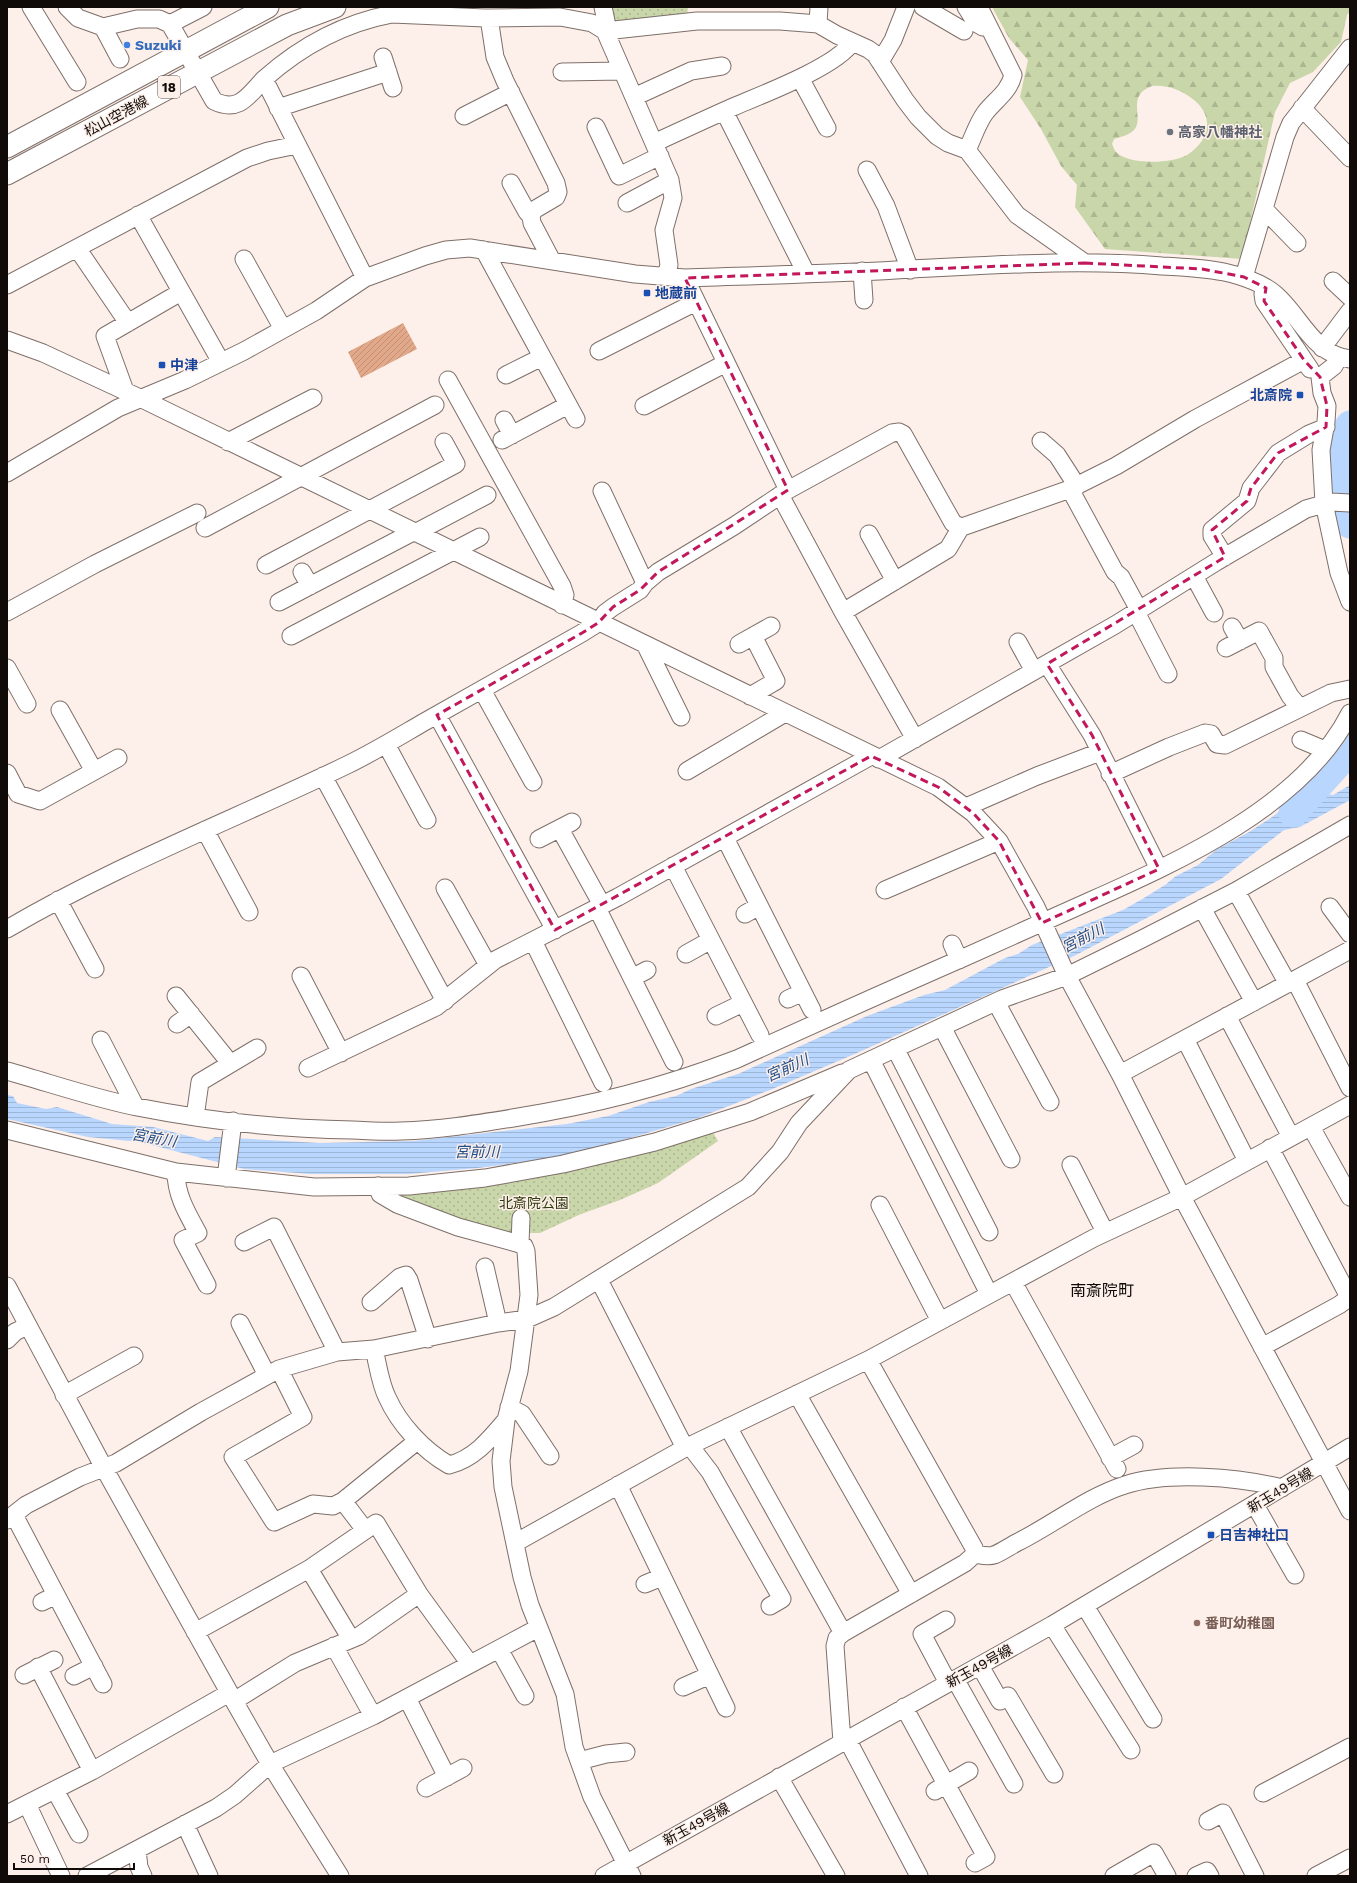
<svg xmlns="http://www.w3.org/2000/svg" width="1357" height="1883" font-family="'Work Sans','Noto Sans JP',sans-serif">
  <defs>
    <pattern id="green-dots" width="8" height="8" patternUnits="userSpaceOnUse"><rect width="8" height="8" fill="#c8d6a9"/><path d="M2 2h.1M6 6h.1" fill="none" stroke="#abb690" stroke-width="1.8" stroke-linecap="round"/></pattern>
    <pattern id="forest-firs" width="22" height="20" patternUnits="userSpaceOnUse"><rect width="22" height="20" fill="#c8d6a9"/><path d="M5 1l3.5 6h-7zM16 11l3.5 6h-7z" fill="#abb690"/></pattern>
    <pattern id="water-rules" width="6" height="5" patternUnits="userSpaceOnUse"><rect width="6" height="5" fill="#b8d6fe"/><path d="M0 2.5h6" fill="none" stroke="#9db6d8"/></pattern>
    <pattern id="building-hatch" width="6" height="6" patternUnits="userSpaceOnUse"><rect width="6" height="6" fill="#e1a88a"/><path d="M-1 1l2-2M0 6l6-6M5 7l2-2" fill="none" stroke="#c08f76"/></pattern>
  </defs>
  <rect width="100%" height="100%" fill="#fdefe9"/>
  <path fill="url(#green-dots)" d="M609,7H688L687,16L625,23L611,19Z
    M711,1129L718,1141L658,1183L620,1200L581,1214L540,1233H512L462,1224L396,1193Z"/>
  <path fill="url(#forest-firs)" fill-rule="evenodd" d="M992,7H1350V11L1347,15L1341,42L1313,72L1290,83L1275,112L1242,259L1105,249L1075,207L1077,185L1061,166L1041,129L1020,97L1028,60L1009,38ZM1152,86C1169,85 1181,90 1194,100C1216,118 1208,142 1187,155C1172,164 1128,165 1116,152C1114,150 1113,146 1112,144L1114,139C1121,137 1129,135 1134,130C1145,118 1125,96 1152,86Z"/>
  <path fill="url(#water-rules)" d="M1316,779L1326,794L1333,795L1350,785V800L1300,827L1284,830L1221,879L1076,955L857,1053L770,1090L698,1118L593,1149L537,1160L478,1168L408,1174H310L244,1169L140,1142L88,1137L7,1119V1095L13,1096L17,1103L46,1109L57,1107L112,1124L153,1127L208,1141L215,1137L320,1143L413,1141L567,1124L608,1116L649,1102L676,1096L691,1089L738,1074L867,1016L924,995L945,990L1005,958L1018,954L1032,945L1123,910L1144,898L1165,885L1176,876L1198,865L1216,850L1249,832L1272,817L1288,805Z"/>
  <g fill="none" stroke-linecap="round" stroke-linejoin="round">
    <path stroke="#b8d6fe" stroke-width="29" d="M1350,425L1338,442V475L1350,524
      M1293,813L1344,757L1350,748"/>
  </g>
  <path fill="url(#building-hatch)" d="M403,323L417,349L361,378L348,352Z"/>
  <g fill="none" stroke-linecap="round" stroke-linejoin="round">
    <g stroke="#7e6f69" stroke-width="19">
      <path id="minor" d="M31,7L77,82
        M67,7L78,18L103,27L137,19H159L170,24L214,101C239,113 248,96 264,79L365,278
        M603,7L606,21L605,31L670,180L673,198L664,230L669,265L666,276
        M923,7L964,31
        M966,7L976,23L983,27
        M489,18L495,57L505,81L556,183L558,192L556,197L534,210L531,216L532,223L552,261
        M170,24L203,7
        M818,24L819,7
        M103,27L120,59
        M383,57L393,88
        M880,62L893,40L906,7
        M562,72L622,71
        M800,78L827,128
        M264,79C300,47 344,23 392,14L485,18L560,17L592,23L605,31L697,21H780L818,24L837,35L868,49L875,54L905,100L918,117L937,136L948,143L967,150L1017,215L1085,263
        M634,97L691,71L722,66
        M278,108L388,72
        M1302,108L1350,158
        M724,111L806,273
        M464,116L511,92
        M596,127L619,176L660,156
        M654,143C680,131 706,119 733,107C761,95 838,66 852,42
        M967,150C973,138 977,124 985,113C995,100 1009,92 1013,75L979,7
        M867,170L886,206L910,270
        M511,183L527,212L531,216
        M627,203L670,180
        M1264,209L1297,243
        M138,215L221,362
        M77,248L128,323
        M484,250L576,419
        M244,259L283,329
        M862,271L864,300
        M1244,277L1285,137L1291,123L1350,48
        M685,278L788,490
        M1333,281L1350,297
        M7,285L247,158L268,151L297,145
        M1266,288L1263,294L1264,301L1310,369
        M7,340L43,353L142,399L938,787L973,813L999,841L1036,907L1067,976L1120,1074L1182,1197L1350,1511
        M1322,348L1350,311
        M599,351L696,302
        M1339,357L1334,366L1320,377L1322,393L1327,406L1326,422L1321,450L1324,503L1339,573L1350,602
        M506,375L542,357
        M448,380L562,586L565,595L562,605
        M125,391L105,336L181,292
        M644,406L726,363
        M504,420L512,435
        M502,440L568,405
        M1041,441L1057,455L1077,486
        M228,442L313,398
        M7,473L118,408L185,380L244,351L316,311L365,278L425,256L446,250L470,248L635,274L685,278C761,275 837,274 913,269C996,265 1079,259 1162,266C1183,267 1204,268 1224,272C1242,276 1262,283 1275,294C1301,316 1312,354 1350,359
        M1070,489L1115,572L1121,577L1139,610
        M602,491L645,583
        M780,495L843,612L915,739
        M205,528L435,405
        M415,533L487,495
        M869,534L895,581
        M1225,557L1212,536V530L1247,501L1251,488L1278,453L1309,434L1326,427
        M266,565L456,464L444,442
        M302,572L310,586
        M1194,576L1214,613
        M279,602L413,532
        M7,612L95,564L197,513
        M843,612L948,549L961,527
        M1136,612L1168,674
        M1232,627L1240,641
        M291,636L480,537
        M1018,642L1034,671
        M739,644L771,626
        M646,646L681,717
        M1226,648L1259,631L1274,658V667L1290,696L1300,708
        M1047,664L1092,735L1159,869
        M7,668L27,704
        M482,690L533,782
        M750,696L776,681L753,636
        M60,710L94,771
        M437,715L555,930
        M1301,740L1325,750
        M386,744L427,820
        M879,759L1115,625L1216,562L1306,509L1331,502L1350,503
        M687,771L785,713
        M7,773L18,794L40,801L118,758
        M1110,774L1169,747L1205,733L1211,734L1217,744L1225,745L1331,693L1350,689
        M323,776L445,1001
        M966,807L1037,776L1100,752
        M560,829L602,905
        M205,830L249,912
        M725,838L812,1010
        M539,839L572,822
        M673,866L760,1035
        M445,888L488,965
        M885,890L999,841
        M1236,891L1288,984
        M58,900L95,969
        M1330,907L1350,934
        M597,908L674,1062
        M1202,908L1254,1002
        M745,914L759,906
        M7,929C116,865 233,820 347,765C374,752 400,736 426,721C478,692 530,662 582,633L598,623L605,613L613,607L640,590L645,583L658,572L734,526L788,490L892,433L899,432L903,434L953,523L961,527L965,526L1070,489L1116,466L1195,419L1304,360
        M533,941L603,1083
        M952,944L959,960
        M686,954L711,940
        M301,976L341,1053
        M632,978L647,970
        M1295,980L1350,1088
        M176,996L230,1063
        M788,999L803,992
        M996,1002L1050,1102
        M716,1016L743,1003
        M1227,1016L1291,1137
        M177,1024L191,1014
        M942,1027L1011,1159
        M1185,1039L1247,1161
        M101,1040L135,1106
        M895,1048L989,1232
        M871,1060L989,1294
        M308,1068L436,1007L495,960L618,897L871,756
        M7,1071C50,1083 93,1098 137,1107C208,1121 280,1129 353,1130C369,1131 385,1132 401,1131C439,1130 476,1124 513,1118C593,1105 661,1088 737,1059C812,1025 887,991 963,958C1005,939 1048,920 1090,901C1180,861 1304,805 1350,713
        M1120,1074L1350,950
        M195,1117L200,1082L257,1048
        M1311,1127L1350,1197
        M7,1130L176,1172L314,1187L409,1186L485,1178L563,1164L655,1142L750,1112L842,1073
        M1071,1165L1105,1232
        M176,1172C176,1195 187,1213 198,1233L183,1240L207,1285
        M226,1178L233,1121
        M378,1186L380,1194L397,1204L458,1227L520,1244L524,1246L526,1251L529,1295L519,1371L506,1420L501,1461L503,1487L522,1577L530,1605L565,1694L574,1747L592,1797L632,1876
        M880,1205L940,1321
        M244,1242L274,1227L337,1352
        M520,1244L521,1218
        M485,1267L498,1323
        M599,1280L685,1448
        M1013,1282L1117,1469
        M7,1286L104,1468L234,1701L270,1764L340,1876
        M371,1302L400,1277L406,1275L409,1280L428,1339
        M240,1323L267,1375
        M7,1340L15,1332L27,1326
        M1262,1347L1339,1305L1346,1300L1348,1295L1270,1148
        M374,1349C378,1365 380,1383 387,1397C399,1424 423,1450 449,1465C474,1459 490,1439 506,1420
        M279,1369L303,1417L233,1457L274,1522L313,1504L333,1506L343,1501L417,1441
        M797,1394L911,1594
        M64,1395L134,1356
        M509,1407L522,1414L550,1456
        M728,1427L843,1633
        M690,1446L710,1472L782,1599L770,1606
        M1110,1458L1134,1445
        M618,1485L726,1708
        M343,1501L365,1530
        M1255,1505L1295,1575
        M14,1515L103,1684
        M7,1520L26,1505L80,1477L116,1463L201,1412L279,1369L337,1352L374,1349L498,1323L527,1319L554,1307L748,1187L780,1152L799,1123L849,1070L1002,999L1067,976L1140,940L1236,891L1350,825
        M515,1543L685,1448L868,1360L1094,1238L1182,1197L1350,1105
        M975,1554C981,1555 988,1557 994,1555C1002,1552 1010,1546 1018,1542C1054,1524 1087,1497 1125,1485C1168,1471 1239,1477 1282,1488
        M309,1569L351,1639
        M645,1584L662,1577
        M419,1594L470,1664
        M42,1602L56,1595
        M1085,1606L1153,1719
        M946,1620L922,1634L948,1683
        M1052,1625L1131,1750
        M195,1632L309,1569L376,1523L419,1594L359,1636L295,1663L234,1701
        M334,1646L373,1716
        M499,1649L525,1696
        M980,1666L1000,1701L1008,1696L1054,1774
        M38,1667L92,1771
        M24,1675L54,1660
        M74,1676L94,1666
        M955,1679L1014,1784
        M683,1687L710,1675
        M407,1698L447,1777
        M904,1707L986,1857L975,1863
        M847,1739L919,1876
        M842,1742L835,1646L837,1638L843,1633L965,1563L975,1554L974,1548L868,1360
        M579,1761L606,1754L626,1752
        M779,1777L836,1876
        M426,1788L463,1768
        M55,1790L79,1834
        M935,1791L969,1771
        M1263,1793L1350,1747
        M27,1804L61,1876
        M7,1814L92,1771L229,1693
        M1208,1821L1223,1813L1255,1876
        M185,1824L209,1876
        M137,1850L139,1867L143,1876
        M87,1876L216,1808L235,1795L270,1764L373,1716L538,1628
        M604,1876L1052,1625L1350,1447
        M1114,1876L1154,1853L1167,1876
        M1196,1876L1207,1871L1210,1876
        M1316,1876L1350,1858"/>
    </g>
    <g stroke="#7e6f69" stroke-width="23">
      <path id="major" d="M7,147L268,7
        M7,174L287,25L335,7"/>
    </g>
    <use href="#minor" stroke="#fff" stroke-width="17"/>
    <use href="#major" stroke="#fff" stroke-width="21"/>
  </g>
  <path fill="none" stroke="#c2185b" stroke-width="3" stroke-dasharray="8 5" stroke-linejoin="round" d="M1085,263L1202,269L1244,277L1266,288L1264,301L1304,360L1320,377L1327,406L1326,427L1278,453L1251,488L1247,501L1212,530L1225,557L1047,664L1092,735L1159,869L1042,923L999,841L973,813L938,787L871,756L555,930L437,715L582,633L598,623L613,607L640,590L658,572L788,490L685,278Z"/>
  <circle fill="#3f7fe0" stroke="#fdefe9" stroke-width="1.5" cx="127" cy="45" r="4"/>
  <circle fill="#6b7280" stroke="#fdefe9" stroke-width="1.5" cx="1170" cy="132" r="4"/>
  <g fill="#1a4fb4" stroke="#fdefe9" stroke-width="1.5">
    <rect x="643" y="289" width="8" height="8" rx="2"/>
    <rect x="158" y="361" width="8" height="8" rx="2"/>
    <rect x="1296" y="391" width="8" height="8" rx="2"/>
    <rect x="1207" y="1531" width="8" height="8" rx="2"/>
  </g>
  <circle fill="#8d6e63" stroke="#fdefe9" stroke-width="1.5" cx="1197" cy="1623" r="4"/>
  <g text-anchor="middle" stroke-width="3" stroke-linejoin="round" paint-order="stroke">
    <rect fill="#fdefe9" stroke="#574f4c" stroke-width="1" x="158" y="76" width="22" height="22" rx="3"/>
    <g font-size="13" font-weight="bold" fill="#100a08">
      <text x="169" y="92">18</text>
    </g>
    <g font-size="14" font-weight="bold" fill="#366cbe" stroke="#fdefe9" text-anchor="start">
      <text x="135" y="50">Suzuki</text>
    </g>
    <g font-size="14" fill="#100a08" stroke="#fdefe9">
      <text transform="translate(116 116) rotate(-28)" y="5">松山空港線</text>
      <text transform="translate(1280 1490) rotate(-31)" y="5">新玉49号線</text>
      <text transform="translate(979 1666) rotate(-29)" y="5">新玉49号線</text>
      <text transform="translate(696 1824) rotate(-29)" y="5">新玉49号線</text>
    </g>
    <g font-size="14" font-weight="bold" fill="#5b616d" stroke="#fdefe9" text-anchor="start">
      <text x="1178" y="137">高家八幡神社</text>
    </g>
    <g font-size="14" font-weight="bold" fill="#164399" stroke="#fdefe9" text-anchor="start">
      <text x="655" y="298">地蔵前</text>
      <text x="170" y="370">中津</text>
      <text x="1292" y="400" text-anchor="end">北斎院</text>
      <text x="1219" y="1540">日吉神社口</text>
    </g>
    <g font-size="14" fill="#2f390e" stroke="#fdefe9">
      <text x="534" y="1208">北斎院公園</text>
    </g>
    <g font-size="14" font-weight="bold" fill="#785e54" stroke="#fdefe9" text-anchor="start">
      <text x="1205" y="1628">番町幼稚園</text>
    </g>
    <g font-size="15" font-style="italic" fill="#204f89" stroke="#fdefe9">
      <text transform="translate(1083 938) rotate(-27)" y="5">宮前川</text>
      <text transform="translate(787 1068) rotate(-24)" y="5">宮前川</text>
      <text transform="translate(154 1138) rotate(10)" y="5">宮前川</text>
      <text x="477" y="1157">宮前川</text>
    </g>
    <g font-size="16" fill="#100a08" stroke="#fdefe9">
      <text x="1102" y="1296">南斎院町</text>
    </g>
  </g>
  <rect width="1357" height="1883" fill="none" stroke="#100a08" stroke-width="16"/>
  <path d="M14 1863v6h120v-6" fill="none" stroke="#100a08" stroke-width="2"/>
  <text x="20" y="1863" font-size="12" fill="#100a08" stroke="#fdefe9" stroke-width="3" paint-order="stroke">50 m</text>
</svg>
